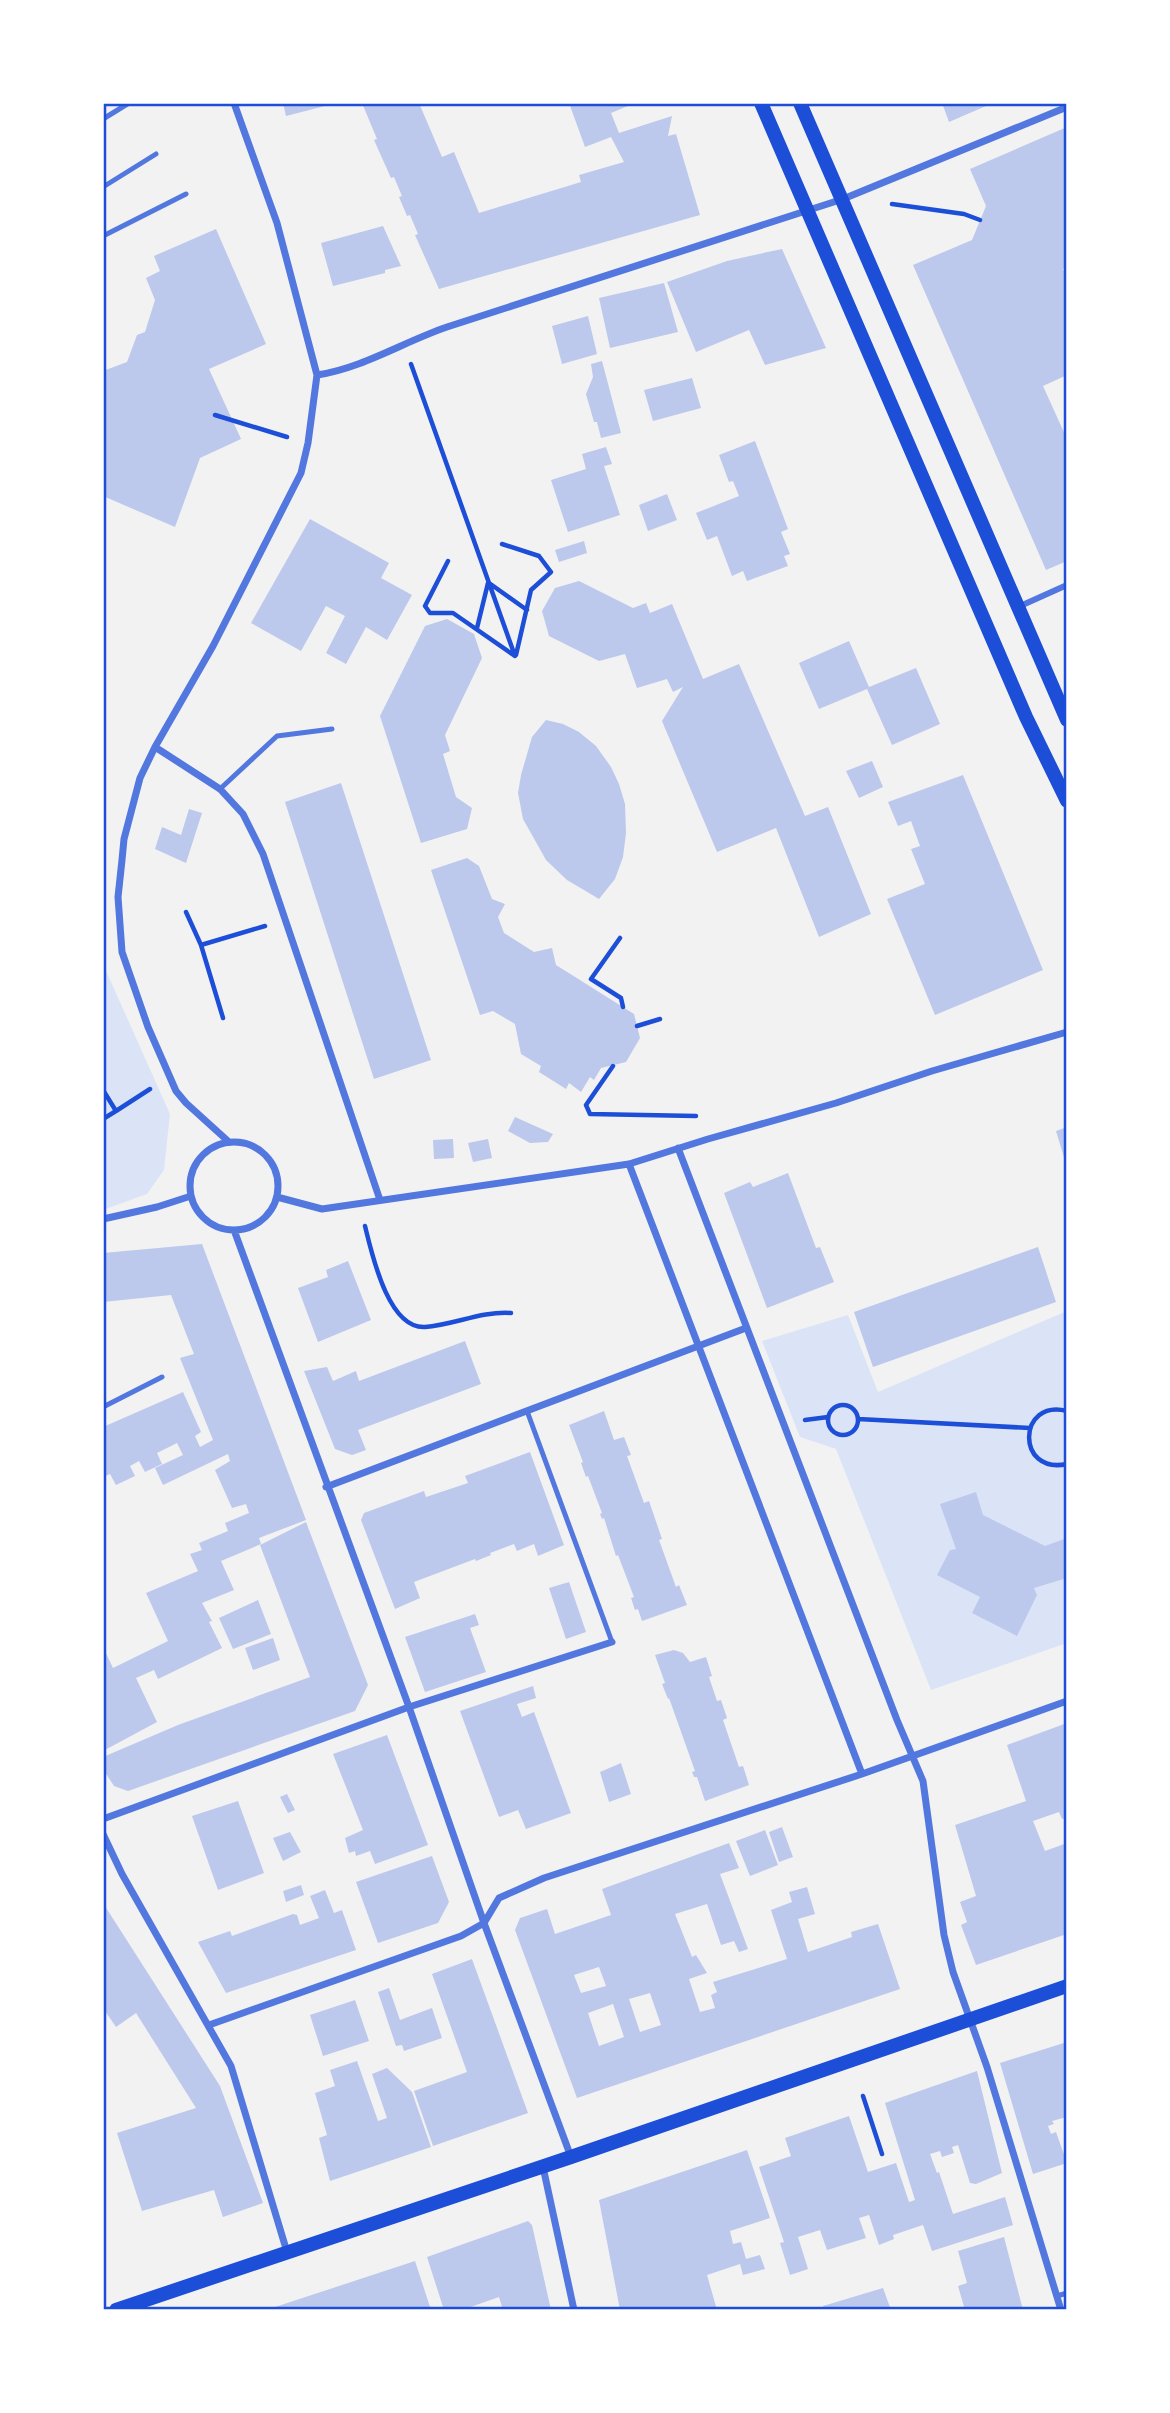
<svg xmlns="http://www.w3.org/2000/svg" width="1170" height="2413" font-family="'IBM Plex Sans',sans-serif">
  <rect width="100%" height="100%" fill="#f2f2f2"/>
  <path fill="#dbe4f7" d="M103,964L170,1114L164,1170L147,1194L103,1210Z
    M1067,1311V1643L931,1690L836,1449L800,1437L762,1341L848,1315L878,1392Z"/>
  <path fill="#bdc9ec" fill-rule="evenodd" d="M283,103H333V104L286,116Z
    M362,103H419L442,157L454,152L479,213L581,182L579,175L624,162L611,137L585,147L569,103H635L611,113L619,133L672,116L668,136L676,134L700,215L439,289L415,235L418,234L410,215L407,216L399,197L402,196L394,177L391,178L374,140L377,139Z
    M942,103H993L949,122Z
    M1067,127V261L1063,270L1067,272V375L1043,386L1067,439V561L1046,570L913,265L972,240L986,206L970,169Z
    M383,226L401,266L385,270V273L333,286L321,243Z
    M216,229L266,344L209,369L241,439L200,458L175,527L103,496V371L127,362L137,335L145,332L155,300L146,278L160,271L154,256Z
    M782,249L826,348L765,365L749,330L696,352L667,282L727,261Z
    M664,283L678,332L610,348L599,298Z
    M588,316L597,354L562,364L552,326Z
    M602,361L621,433L601,438L597,422H594L586,394L593,377L591,364Z
    M692,378L701,408L653,421L644,390Z
    M755,441L788,529L781,532L790,554L784,556L788,566L747,581L743,571L732,576L717,536L707,540L696,513L739,496L733,481L729,482L719,455Z
    M606,447L612,464L604,466L620,515L568,532L551,480L586,469L582,454Z
    M667,494L677,520L648,531L639,505Z
    M310,519L389,563L381,578L412,595L387,640L366,627L346,664L326,653L345,616L326,606L301,651L251,623Z
    M584,541L587,553L559,562L555,550Z
    M579,581L633,608L646,603L650,613L672,604L703,679L739,664L805,816L828,807L871,914L819,937L776,828L717,852L662,721L683,687L673,692L667,679L637,688L625,654L599,661L549,636L542,611L555,588Z
    M447,619L474,634L482,658L445,735L450,751L443,754L456,797L472,808L467,829L421,843L380,716L425,626Z
    M849,641L869,687L916,668L940,724L892,745L867,689L819,709L799,663Z
    M546,720L563,724L579,732L596,746L611,767L619,784L625,804L626,833L623,857L615,879L599,899L567,880L546,860L523,819L518,793L521,775L532,737Z
    M872,761L883,787L859,798L846,771Z
    M963,775L1043,970L935,1015L887,899L925,884L911,849L920,846L911,821L898,826L888,802Z
    M341,783L431,1060L374,1079L285,802Z
    M189,809L202,813L186,863L155,849L162,827L181,835Z
    M467,858L479,866L492,899L505,904L498,917L504,933L534,952L552,948L556,965L634,1014L640,1038L626,1062L601,1068L594,1080L590,1077L581,1092L569,1083L566,1089L539,1072L541,1066L521,1054L515,1024L493,1011L480,1015L431,870Z
    M515,1117L553,1134L548,1142L530,1143L508,1131Z
    M1067,1127V1164H1066L1056,1131Z
    M453,1139L454,1158L434,1159L433,1140Z
    M488,1139L492,1158L473,1162L468,1143Z
    M788,1173L816,1248L820,1247L834,1282L767,1308L724,1193L750,1182L753,1187Z
    M202,1244L306,1520L259,1538L261,1544L221,1561L234,1590L202,1603L212,1621L209,1622L222,1648L158,1679L154,1670L136,1678L157,1722L103,1751V1647L113,1668L168,1641L146,1593L198,1571L190,1554L202,1550L199,1543L228,1531L225,1523L249,1513L246,1504L232,1508L215,1470L230,1461L228,1454L163,1485L155,1468L183,1455L177,1443L157,1453L162,1464L145,1472L139,1461L130,1466L135,1476L116,1485L110,1474L103,1477V1427L183,1392L201,1432L195,1436L200,1447L213,1440L180,1358L194,1354L171,1295L103,1302V1253Z
    M1038,1247L1056,1302L873,1367L854,1312Z
    M348,1261L371,1320L318,1342L298,1288L328,1277L326,1270Z
    M465,1341L481,1384L358,1430L366,1450L352,1455L335,1449L304,1371L327,1367L333,1381L356,1371L359,1381Z
    M604,1411L614,1440L624,1437L631,1455L627,1456L644,1503L649,1501L662,1539L659,1540L676,1587L679,1585L687,1605L642,1621L638,1609L635,1610L631,1598L634,1597L618,1555L616,1556L604,1518L602,1519L600,1514L602,1513L588,1476L586,1477L581,1463L583,1462L569,1425Z
    M530,1452L564,1545L538,1556L534,1544L517,1551L514,1544L490,1553L491,1555L476,1561L475,1559L414,1582L420,1598L395,1609L361,1520L364,1513L424,1491L426,1497L468,1483L465,1476Z
    M976,1492L983,1515L1045,1546L1067,1538V1578L1034,1588L1037,1595L1017,1636L972,1613L980,1597L937,1575L950,1550L956,1549L940,1504Z
    M306,1522L368,1685L355,1711L128,1791L114,1786L103,1769V1757L178,1725L310,1677L260,1545Z
    M569,1582L586,1632L566,1639L549,1588Z
    M258,1600L271,1634L233,1649L219,1618Z
    M475,1614L479,1625L470,1628L486,1672L425,1692L405,1637Z
    M273,1638L280,1660L253,1670L245,1648Z
    M674,1650L683,1653L690,1662L706,1657L712,1676L709,1677L717,1701L721,1700L727,1718L723,1720L739,1767L743,1766L749,1785L705,1801L697,1777H694L692,1772L695,1771L669,1698L668,1699L662,1684L665,1683L655,1655Z
    M533,1686L536,1698L517,1704L522,1717L534,1712L571,1813L526,1829L518,1810L499,1817L460,1711Z
    M1067,1723V1818L1062,1819L1059,1812L1033,1821L1045,1851L1067,1843V1934L976,1965L961,1925L967,1922L960,1902L976,1896L955,1825L1026,1801L1007,1745Z
    M387,1735L428,1845L375,1864L370,1851L356,1856L355,1851L349,1853L345,1838L363,1830L333,1754Z
    M621,1763L631,1794L609,1802L600,1772Z
    M287,1794L295,1810L288,1813L280,1797Z
    M238,1801L264,1873L218,1890L192,1816Z
    M782,1827L793,1857L779,1862L769,1832Z
    M765,1830L778,1865L750,1876L736,1841Z
    M290,1832L301,1852L283,1861L273,1838Z
    M729,1843L739,1868L720,1874L748,1949L739,1952L734,1941L721,1945L707,1904L675,1914L692,1957L696,1955L707,1973L689,1979L700,2012L715,2008L711,1995L717,1992L713,1982L787,1959L771,1910L792,1902L789,1892L807,1887L815,1914L798,1919L808,1952L852,1937L851,1932L878,1924L900,1989L577,2098L515,1930L520,1918L547,1909L555,1934L611,1915L602,1889ZM599,1967L606,1986L581,1993L574,1975ZM650,1993L661,2025L640,2032L629,1999ZM613,2004L624,2037L599,2046L588,2013Z
    M432,1856L449,1902L438,1923L378,1943L356,1882Z
    M301,1885L304,1895L286,1902L283,1891Z
    M325,1890L334,1913L342,1910L356,1950L226,1993L198,1942L230,1931L232,1936L293,1914L297,1915L300,1925L319,1918L310,1896Z
    M103,1903L220,2086L263,2203L223,2217L214,2190L142,2211L117,2133L196,2108L136,2013L116,2027L103,2008Z
    M472,1959L528,2113L433,2146L414,2091L467,2072L432,1974Z
    M389,1988L400,2020L432,2008L442,2038L404,2051L402,2045L396,2046L378,1992Z
    M355,2000L369,2041L323,2056L310,2015Z
    M1067,2042V2117L1052,2121L1054,2124L1048,2126L1051,2134L1056,2132L1067,2163L1033,2174L1000,2063Z
    M357,2061L378,2121L387,2118L372,2074L387,2068L412,2092L431,2147L330,2181L319,2138L327,2135L315,2093L335,2086L330,2070Z
    M977,2071L1002,2173L976,2184L970,2183L958,2145L952,2147L954,2153L942,2157L940,2151L930,2154L937,2173L939,2172L953,2214L1005,2197L1013,2225L932,2251L923,2225L893,2235L894,2239L879,2245L869,2215L859,2218L866,2238L827,2250L820,2230L798,2237L808,2269L790,2275L780,2243L784,2242L759,2167L791,2156L785,2138L849,2116L868,2172L896,2163L909,2202L915,2200L885,2103Z
    M747,2150L770,2218L730,2231L733,2244L741,2242L746,2259L760,2255L765,2269L743,2275L740,2264L707,2275L717,2310H641L640,2307L635,2310H620L599,2200Z
    M528,2221L532,2225L551,2310H503L499,2297L462,2310H444L427,2257Z
    M1004,2237L1023,2310H965L958,2286L967,2283L958,2251Z
    M415,2261L431,2310H269V2309Z
    M883,2288L891,2310H824L823,2306Z"/>
  <g fill="none" stroke-linecap="round" stroke-linejoin="round">
    <path stroke="#1d4ed8" stroke-width="4.5" d="M892,204L964,214L980,220
      M411,364L515,656
      M215,415L287,437
      M502,544L539,556L551,572L531,590L516,655
      M448,561L425,606L430,613H453L515,656
      M489,583L527,610
      M477,628L488,583
      M186,912L201,945L223,1018
      M620,938L591,979L621,998L623,1007
      M201,945L265,926
      M637,1026L660,1019
      M613,1066L586,1105L590,1114L696,1116
      M103,1090L116,1111L150,1089
      M103,1119L116,1111
      M365,1226C372,1254 388,1329 425,1327C454,1325 481,1311 511,1313
      M828 1420a15 15 0 1 1 30 0a15 15 0 1 1-30 0Z
      M1067,1411C1018,1398 1015,1475 1067,1464
      M858,1419L1030,1428
      M805,1420L828,1417
      M863,2096L882,2154"/>
    <path stroke="#5277de" stroke-width="5" d="M103,119L129,103
      M103,187L156,154
      M103,236L186,194
      M220,789L277,736L332,729
      M103,1407L162,1377
      M527,1411L612,1642
      M1057,2296L1067,2293"/>
    <path stroke="#5277de" stroke-width="6" d="M1018,607L1067,585"/>
    <path stroke="#5277de" stroke-width="7" d="M317,375C363,368 403,342 447,327L843,199L1067,107
      M155,747L220,789L243,814L263,854L380,1200
      M229,1142L186,1103L176,1091L148,1027L122,952L118,897L122,860L124,839L140,778L155,747L213,646L301,473L308,443L317,375L277,223L234,103
      M190 1186a44 44 0 1 1 88 0a44 44 0 1 1-88 0Z
      M678,1148L897,1720L923,1781L944,1935L953,1972L987,2067L1061,2310
      M629,1164L862,1774
      M277,1197L322,1209L629,1164L708,1139L836,1103L932,1071L1067,1032
      M103,1219L157,1207L191,1196
      M234,1230L409,1707L484,1923L571,2157
      M326,1487L746,1328
      M103,1819L409,1707L612,1642
      M103,1834L122,1874L231,2066L287,2252
      M209,2025L461,1936L484,1923L499,1898L544,1878L862,1774L1067,1701
      M543,2167L574,2310"/>
    <path stroke="#1d4ed8" stroke-width="14" d="M761,103L1026,717L1067,801
      M800,103L1067,720
      M116,2310L571,2157L1067,1986"/>
  </g>
  <rect width="1170" height="2413" fill="none" stroke="#ffffff" stroke-width="210"/>
  <rect x="105" y="105" width="960" height="2203" fill="none" stroke="#1d4ed8" stroke-width="2.5"/>
</svg>
